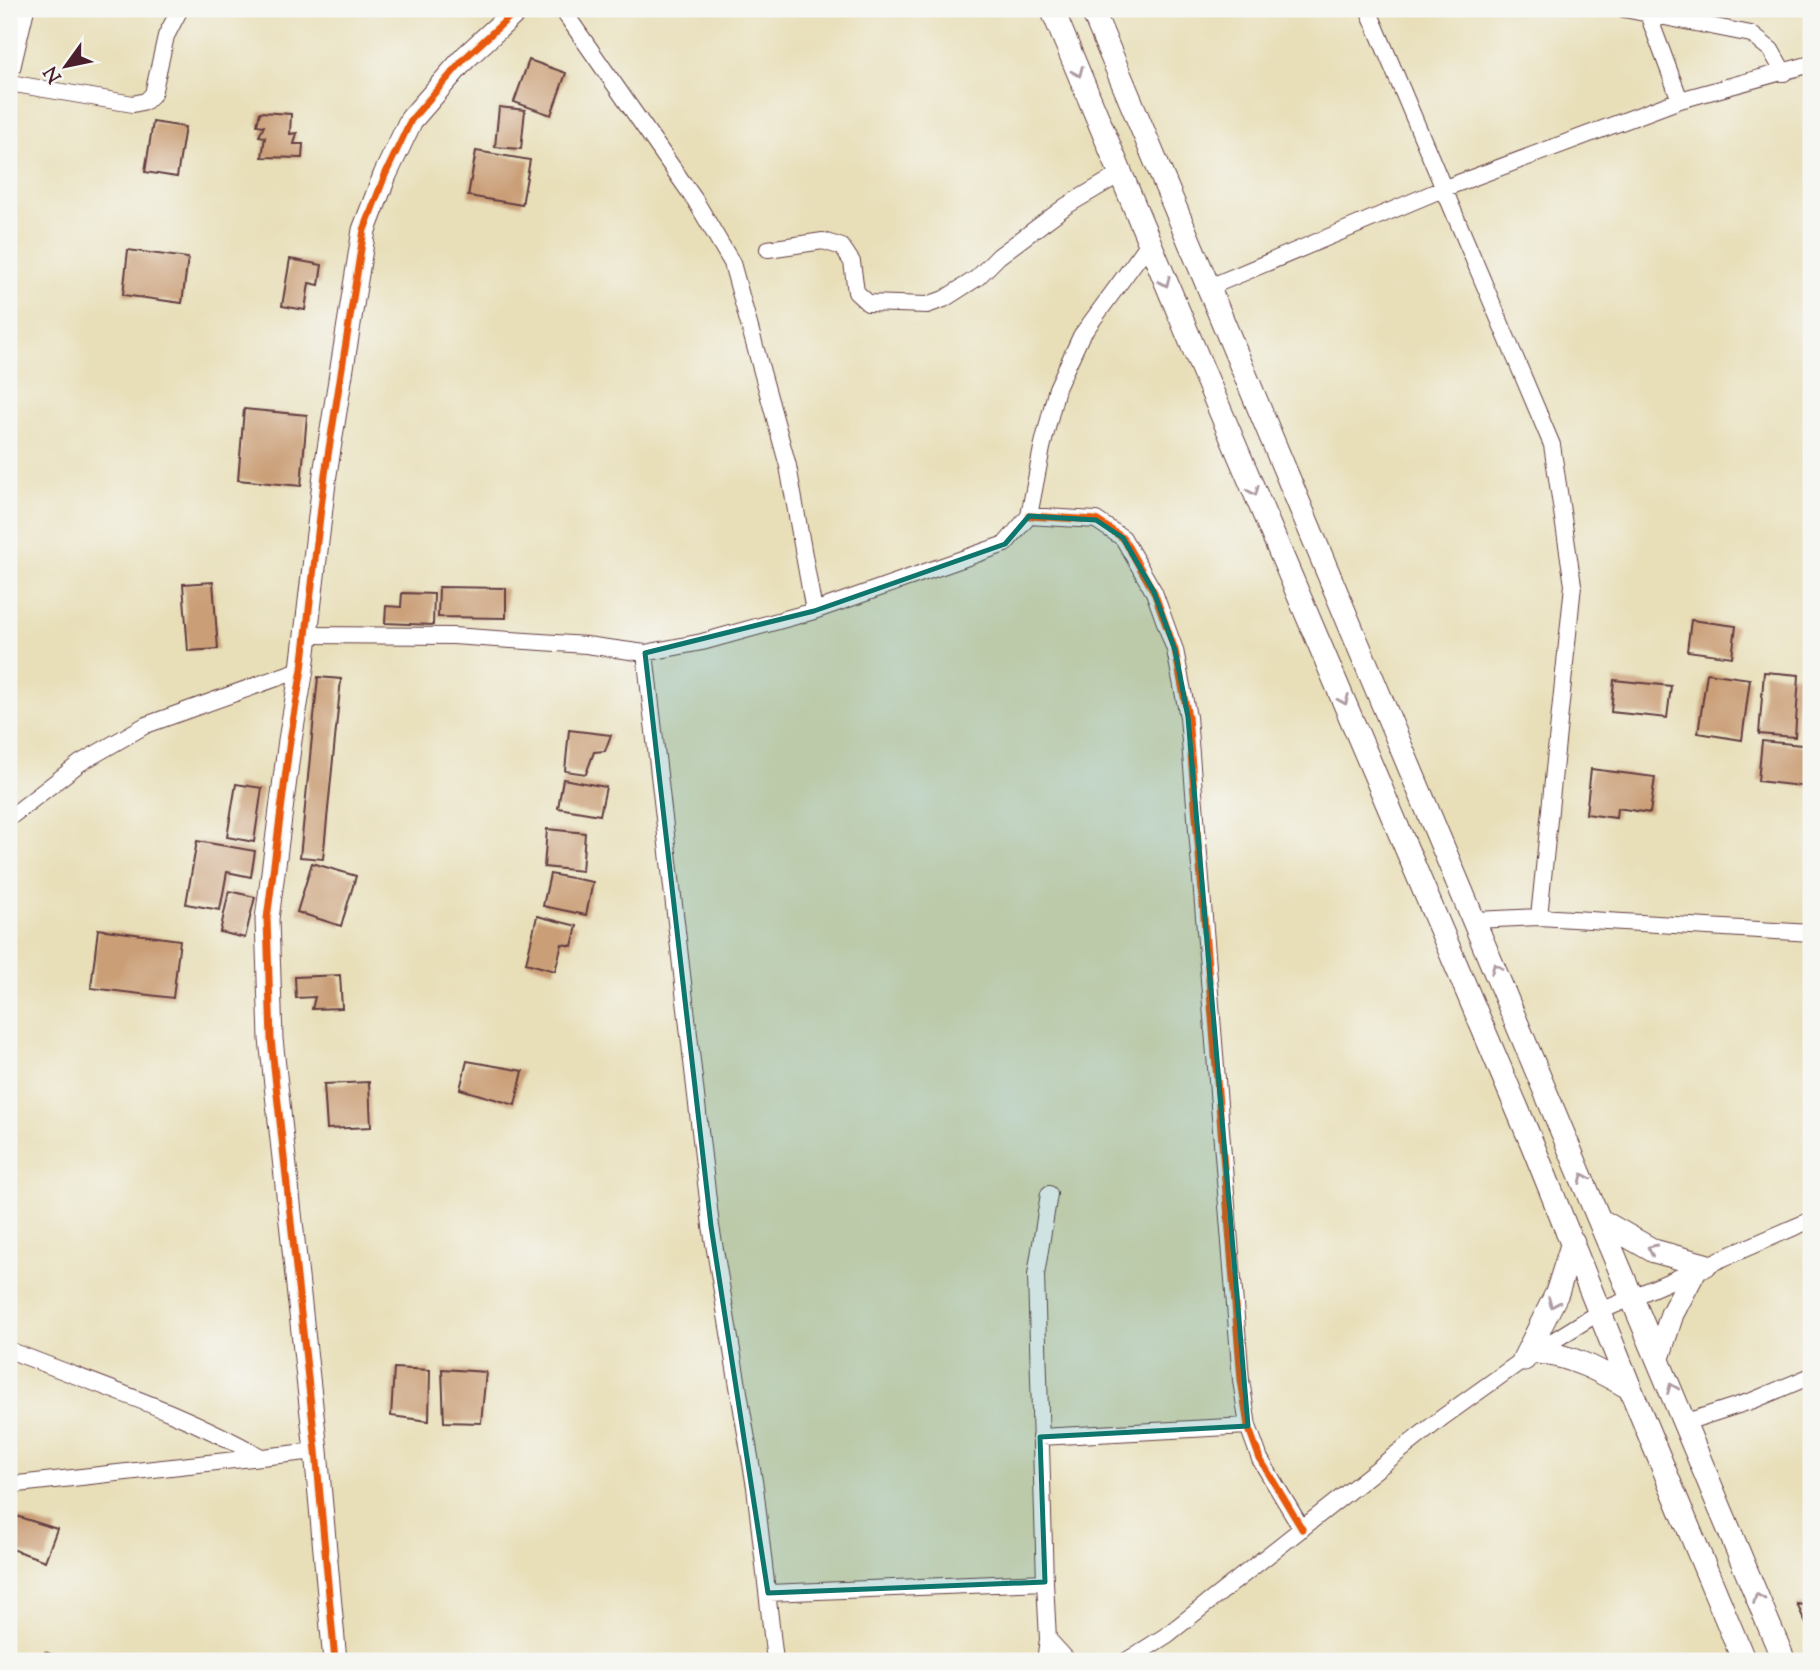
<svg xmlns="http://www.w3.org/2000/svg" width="1820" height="1670" font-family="'Sorts Mill Goudy',serif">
  <rect width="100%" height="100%" fill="#f6f6f2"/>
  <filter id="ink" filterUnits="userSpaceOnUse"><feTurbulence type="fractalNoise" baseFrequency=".0143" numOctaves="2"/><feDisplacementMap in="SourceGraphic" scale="14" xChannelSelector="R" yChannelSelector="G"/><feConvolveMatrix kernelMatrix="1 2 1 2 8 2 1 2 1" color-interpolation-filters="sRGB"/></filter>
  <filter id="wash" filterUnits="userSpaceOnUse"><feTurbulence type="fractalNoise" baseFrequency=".00686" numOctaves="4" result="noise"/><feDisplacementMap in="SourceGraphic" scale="28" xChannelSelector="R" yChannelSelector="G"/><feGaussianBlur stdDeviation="1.57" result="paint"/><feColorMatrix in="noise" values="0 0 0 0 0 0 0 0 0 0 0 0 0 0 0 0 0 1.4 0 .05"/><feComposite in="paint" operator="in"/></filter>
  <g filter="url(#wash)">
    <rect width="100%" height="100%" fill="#e8dfb9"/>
    <g id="blocks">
      <path fill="#ca9f77" d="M529,60L566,73L551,115L514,102Z
        M499,107L525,110L521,149L495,147Z
        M260,112L291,114L290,134L297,133L294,144H303L302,158L262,157L265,137L259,136L264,126L257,125Z
        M153,122L185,127L177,177L145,172Z
        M476,151L530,160L522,205L468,196Z
        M128,250L188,258L182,303L123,295Z
        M290,259L322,265L319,285L309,283L305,310L282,306Z
        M244,409L307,415L301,486L238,480Z
        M213,582L218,649L188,651L183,584Z
        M439,587L506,588V618L438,617Z
        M402,593L434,594L433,625L385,623L386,606L401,607Z
        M1691,620L1736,626L1732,657L1687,651Z
        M1764,672L1799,675L1795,737L1759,734Z
        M1707,673L1750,679L1742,740L1698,733Z
        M318,677L341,679L323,859L300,857Z
        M1614,680L1671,686L1667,718L1611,712Z
        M569,730L611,735L605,751L594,752L586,774L565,771Z
        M1762,741L1811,746L1809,787L1758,781Z
        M1591,769L1655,777L1650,813L1617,808L1616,818L1586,814Z
        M563,779L606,787L600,815L558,808Z
        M236,784L262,788L254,842L227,837Z
        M547,829L585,833L582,871L544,867Z
        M197,841L255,851L251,877L227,872L220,910L186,904Z
        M312,863L356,876L341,926L297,912Z
        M550,874L593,882L586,915L543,906Z
        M229,891L255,897L245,938L220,932Z
        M537,916L577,926L572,946L562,944L555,971L526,963Z
        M98,929L180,940L173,998L91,988Z
        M340,975L342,1008L312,1009L315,997L296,998L295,977Z
        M467,1061L523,1071L515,1105L460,1089Z
        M369,1082L371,1127L327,1129L324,1084Z
        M394,1368L430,1370L429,1421L391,1416Z
        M442,1369L486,1372L481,1423L444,1422Z
        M16,1516L57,1529L45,1561L9,1548V1535Z
        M1797,1604L1811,1606V1635Z
        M45,1652L69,1661H42Z"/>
    </g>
  </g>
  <g filter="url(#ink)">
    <use href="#blocks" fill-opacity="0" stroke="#623c40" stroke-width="2"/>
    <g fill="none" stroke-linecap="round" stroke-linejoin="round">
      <g stroke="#623c40" stroke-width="18">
        <path id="street" d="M562,9L695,200L732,263L788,466L814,611
          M1368,9L1552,445L1573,585L1539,917
          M1624,9L1751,34L1771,50L1784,73
          M1646,9L1680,100
          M9,81L26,9
          M9,83L133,104L146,101L153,94L166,36L180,9
          M768,249L823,241L842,247L852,262L856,292L868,303L927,305L944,299L977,278L999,256L1066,206L1120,174
          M1207,288L1445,188L1680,100L1811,64
          M1029,516L1096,520L1123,538L1154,592L1175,650L1188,717L1241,1380L1248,1426L1260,1459L1302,1529
          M306,635L453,636L586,645L645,653L702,642L814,611L1005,544L1029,516L1042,448L1057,388L1081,336L1149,243
          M645,653L711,1226L755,1487L775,1661
          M9,818L80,763L146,725L302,669
          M1475,920L1539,917L1811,933
          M1049,1194L1036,1275L1045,1582L1048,1639L1068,1661
          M9,1350C94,1384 181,1411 261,1457
          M1686,1422L1754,1400L1811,1376
          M1040,1437L1248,1426
          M9,1485L316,1451
          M768,1593L1045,1582
          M1045,1661L1048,1639
          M1126,1661L1167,1635L1443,1417L1524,1359L1601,1311L1811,1220"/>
      </g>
      <g stroke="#623c40" stroke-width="25">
        <path id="secondary" d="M1052,9L1199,361L1533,1146L1630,1388L1744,1661
          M1092,9C1319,561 1558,1109 1784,1661
          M1603,1222L1654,1251L1705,1265
          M1538,1352C1573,1356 1600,1371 1630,1388
          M1659,1355L1672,1314L1695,1270
          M1524,1359L1557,1293L1573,1242
          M335,1661L316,1451L271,1039L267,919L290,740L302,669L325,474L364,230L385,175L411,120L465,58L518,9"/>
      </g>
      <use href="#street" stroke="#fff" stroke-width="16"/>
      <use href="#secondary" stroke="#fff" stroke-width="23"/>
      <g stroke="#f6f6f2" stroke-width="11">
        <path id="cycleway" d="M1029,516L1096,520L1123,538L1154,592L1175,650L1188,717L1241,1380L1248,1426L1260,1459L1302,1529
          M335,1661L316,1451L271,1039L267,919L290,740L302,669L325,474L364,230L385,175L411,120L465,58L518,9"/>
      </g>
      <use href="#cycleway" stroke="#e8590c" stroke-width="7"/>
    </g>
    <defs><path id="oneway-chevron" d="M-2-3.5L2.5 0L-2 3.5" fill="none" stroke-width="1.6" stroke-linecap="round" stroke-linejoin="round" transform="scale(1.75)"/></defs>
    <g stroke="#ae9aa0">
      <use href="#oneway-chevron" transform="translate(1078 72) rotate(67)"/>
      <use href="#oneway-chevron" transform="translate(1165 282) rotate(67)"/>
      <use href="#oneway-chevron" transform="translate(1254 491) rotate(67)"/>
      <use href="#oneway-chevron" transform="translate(1344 700) rotate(67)"/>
      <use href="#oneway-chevron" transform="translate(1496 968) rotate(-113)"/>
      <use href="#oneway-chevron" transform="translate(1584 1178) rotate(-113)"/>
      <use href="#oneway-chevron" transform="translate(1652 1249) rotate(-156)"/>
      <use href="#oneway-chevron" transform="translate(1553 1303) rotate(113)"/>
      <use href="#oneway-chevron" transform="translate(1672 1388) rotate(-112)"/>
      <use href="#oneway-chevron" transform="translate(1758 1598) rotate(-112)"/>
    </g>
  </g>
  <path fill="#0f766e" fill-opacity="0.2" stroke="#0f766e" stroke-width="5" stroke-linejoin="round" d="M1029,516L1096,520L1123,538L1154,592L1175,650L1188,717L1248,1426L1040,1437L1045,1582L768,1593L711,1226L645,653L814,611L1005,544Z"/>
  <rect width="1820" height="1670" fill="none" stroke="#f6f6f2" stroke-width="35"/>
  <g transform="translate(66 66) rotate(237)" stroke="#f6f6f2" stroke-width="5" paint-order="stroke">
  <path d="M0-5L12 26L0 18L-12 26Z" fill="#4a1f2b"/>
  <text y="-10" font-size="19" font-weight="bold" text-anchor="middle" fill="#4a1f2b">N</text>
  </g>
</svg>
